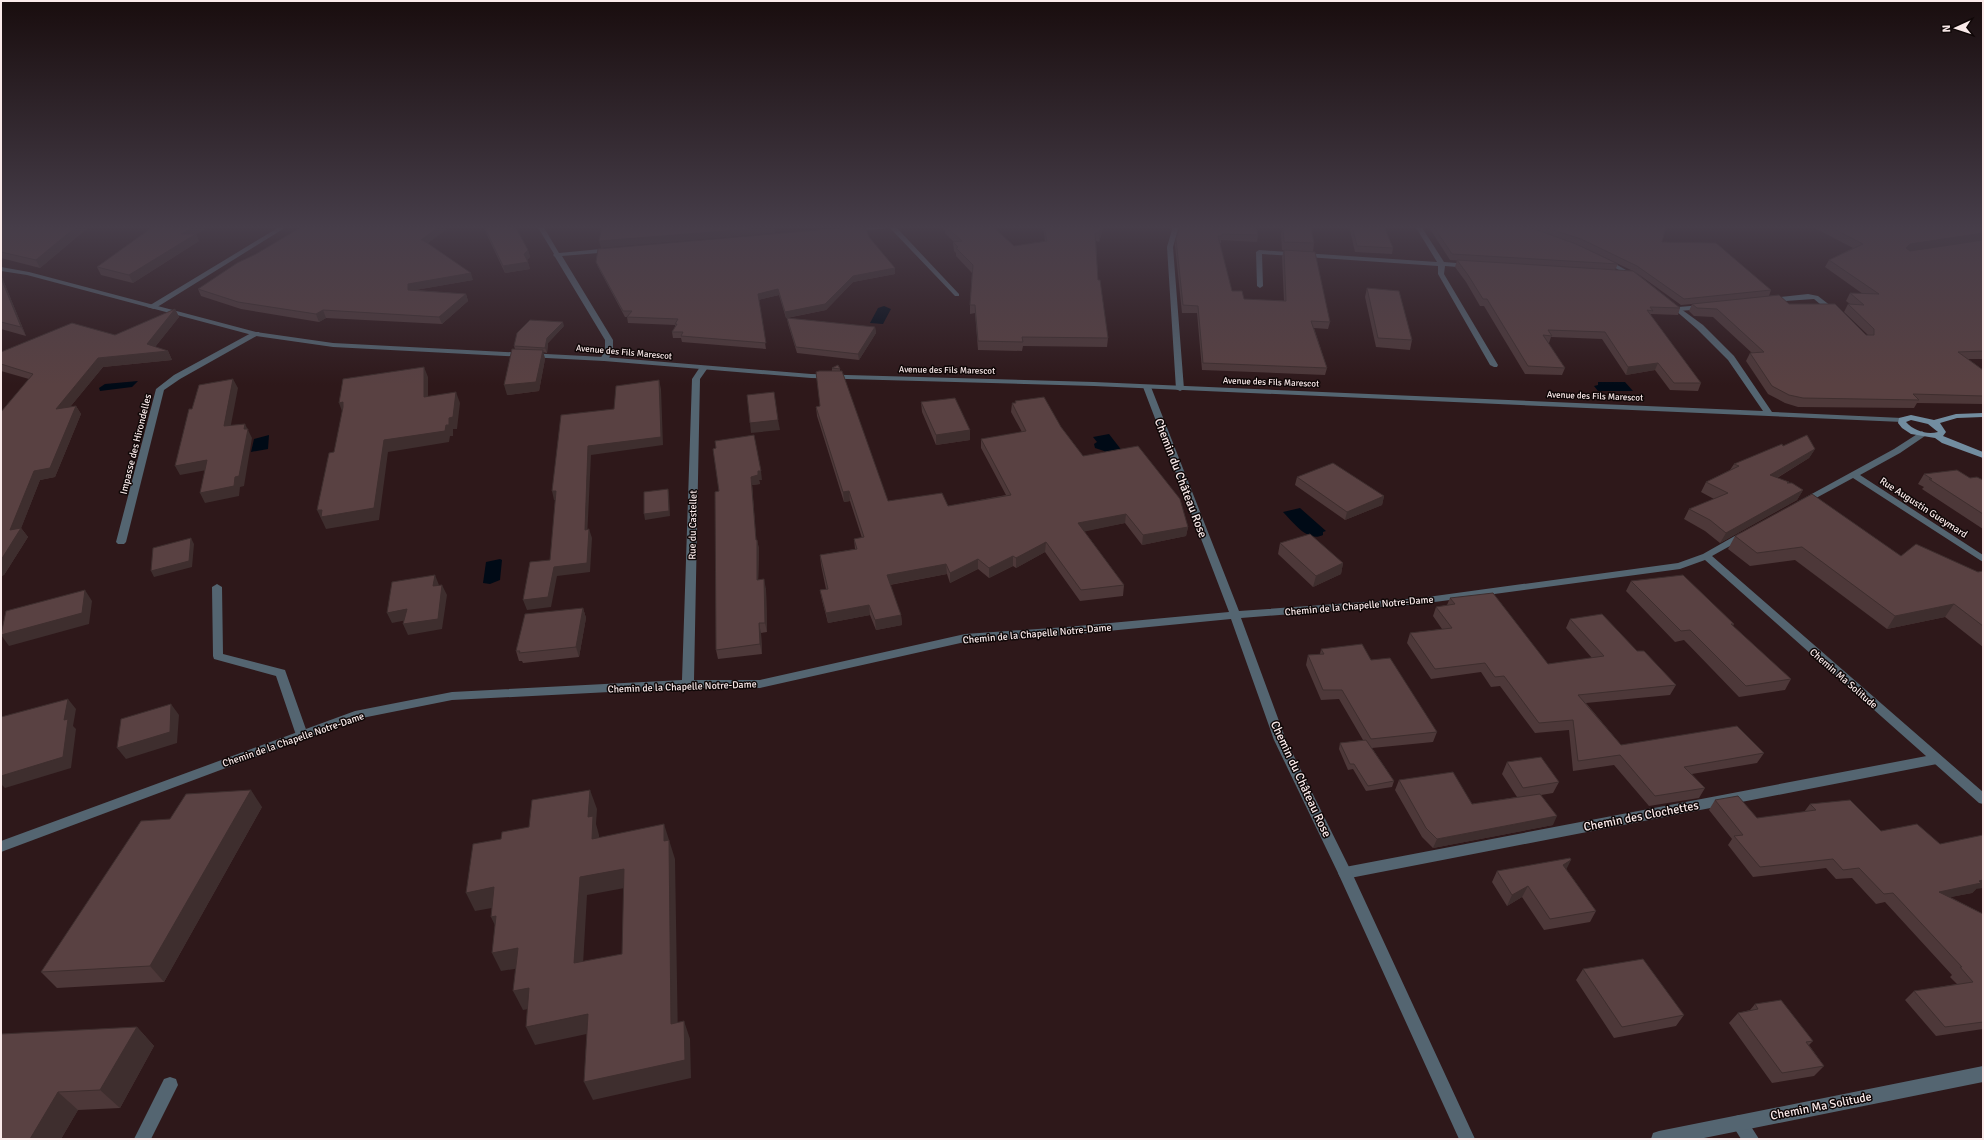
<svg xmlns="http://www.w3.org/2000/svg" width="1984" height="1140" font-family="Signika,sans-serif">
  <rect width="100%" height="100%" fill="#2e181a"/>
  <path fill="#000a16" d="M884,306L891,309L883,324L870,323L878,308Z
    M138,381L132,387L100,391L99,388L105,384Z
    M1598,382H1625L1633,391H1598L1594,386L1598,385Z
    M1109,434L1123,452L1108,455L1104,451L1095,448L1094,444L1097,442L1093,437Z
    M269,435L268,449L251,452L254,439Z
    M1300,508L1326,531L1323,532V535C1308,543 1293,522 1283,512Z
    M500,559L502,560L500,580L490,584L483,583L486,562Z"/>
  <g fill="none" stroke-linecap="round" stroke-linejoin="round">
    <path fill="#546571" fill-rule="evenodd" d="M1173,226H1179L1173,247L1184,389L1180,391L1176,389L1167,247Z
      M217,584L222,587L223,654L285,670L308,735L306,738L302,739L298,738L296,735L276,676L214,659L213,656L212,587Z
      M1937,754L1941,756L1943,759L1941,762L1937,764L1345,879L1340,877L1338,873L1340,869L1345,867Z
      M170,1077L176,1079L178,1085L151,1139H134L164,1079Z
      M1739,1115L1745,1117L1759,1139H1741L1731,1123L1733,1117Z"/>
    <path fill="#546571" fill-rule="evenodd" d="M281,226H288L154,309L147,307Z
      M537,226H543L559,253L611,248L614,250L611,252L562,256L613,340V351L607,361H604L600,359L605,351V340L555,257L553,255L554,254Z
      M871,226H895L959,294V296H955L890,228L852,231L849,229L852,227Z
      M1415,226H1421L1444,262L1469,264L1472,266L1469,268L1445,266L1444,274L1498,365L1497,367H1494L1490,365L1438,274V266L1262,254L1263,286L1260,288L1257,286L1256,252L1259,250L1437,262Z
      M1808,294L1818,296L1840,313L1833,315L1814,299L1771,302L1768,300L1771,298Z
      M1703,305H1706V309L1678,311L1674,309L1678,307Z
      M253,332H259L260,334L180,379L164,390L126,542L124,544H118L116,542L156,389L174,375Z
      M700,367H706L707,369L700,379L694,680H760L965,634L1067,627L1229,612L1143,387L1147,385L1151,387L1239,611L1420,598L1678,563L1703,554L1740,533H1746L1748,535L1746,537L1712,556L1983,792V804L1979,803L1705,560L1680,569L1420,604L1241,618L1286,740L1352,873L1475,1139H1459L1338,873L1274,740L1231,619L1067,635L965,642L760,688H688L452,700L357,719L1,852V841L355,711L452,692L682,680L692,379Z
      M1922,431L1926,434L1925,436L1900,453L1860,475L1983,555V562L1853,478L1805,504L1802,505L1797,502L1894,449Z
      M1983,1066V1082L1699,1139H1651L1653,1133L1659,1131Z"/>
    <path fill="#546571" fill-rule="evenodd" d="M1603,259H1607L1638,277L1633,278L1603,261Z
      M1,267L29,272L256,332L333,343L604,357L811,374L1094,382L1763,411L1728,360L1697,329L1668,304L1666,303L1670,301L1703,325L1734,356L1772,412L1902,418L1906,420L1902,422L1094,386L811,378L604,361L333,347L256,336L27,275L1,271Z"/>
    <path fill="#728da0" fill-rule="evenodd" d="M1983,413V417L1957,418L1940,423L1946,432L1943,436L1983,452V458L1942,443L1935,438L1911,434L1902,428L1898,423L1899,418L1911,415L1934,420L1956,414ZM1911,420L1928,424L1938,432C1927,435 1914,431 1906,422Z"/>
  </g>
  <path fill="#4d3839" d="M1,226H93H90L40,268L1,258Z
    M154,226H210L196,234L199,241L133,283L101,275L97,267Z
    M939,226H992L1014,246L1045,241L1043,226H1104L1099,242L1096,241L1098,280L1108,338L1107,347L1023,346L1022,351L978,350L975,313L970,314V305L972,273L956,256V253L954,251L953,242H954L945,233V231Z
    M1180,226L1258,235L1257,242L1221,240V243H1219L1232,291L1244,299L1284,301L1282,257L1284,250L1330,322L1328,329L1314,328L1327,368L1325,375L1202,370L1197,313H1182L1175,245L1176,239Z
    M1283,226L1314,243L1313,252L1282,250L1281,234Z
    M1349,226H1384L1393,248L1392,254L1355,252Z
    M1431,226H1463L1496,228L1497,226H1666L1662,242L1771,290L1769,296L1789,304L1866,335H1868L1844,312L1848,304H1850L1846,301L1850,293L1863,294L1825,267L1829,260L1853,248L1811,226H1983V359H1968L1983,370V404L1917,403L1914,408L1798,407L1785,403L1768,394L1746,361L1750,353H1752L1713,317L1694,316L1689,311L1692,304L1681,305L1634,271L1680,308L1678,315L1651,314V316L1701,383L1698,391L1670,390L1655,370L1626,375L1602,339L1551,337L1549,343H1548L1565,368L1562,375L1525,374L1484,306H1480L1466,282L1455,267L1457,260L1633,271L1577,244L1618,264L1615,270L1450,260L1430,229Z
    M485,228L528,250L530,257L527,260L530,269L505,273L487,235Z
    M869,237L895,268V274L853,282L826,310L787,318L875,327L876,333L859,360L797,353L788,324L787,318H786L779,295L758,300L766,349L682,342L681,338H673L672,332L675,327V325L628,323L627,317H625L598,267L596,262Z
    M428,243L473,280L415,290L466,294L468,301L442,324L326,318L319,322L241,309L201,296L198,289Z
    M1,275L26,336L1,329Z
    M1367,288L1412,340L1410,350L1376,347L1365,297Z
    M175,309L179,317L155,347L168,351L172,360L103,367L70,407L76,406L81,414L55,477L40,480L21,528L28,537L4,575L1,576V412L29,379L1,371V352L115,335Z
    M564,326L548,343L547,353L543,352L545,359L539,391L507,395L515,349L514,346Z
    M832,368L840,369V371L888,501L948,506L1006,495L981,448V439L1022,432L1011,412L1012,403H1015V401L1061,427L1083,456L1188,527L1186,536L1142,545L1125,523L1084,531L1124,585L1123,596L1080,601L1045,552L1016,568L1013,566L989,578L978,569L950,583L947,574L890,585L901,615L902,625L876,630L870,615L828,623L822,600L820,590L826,589L821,565L820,555L855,549L854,539L862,538L850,501L844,502L817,416L816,407L820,406L832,371Z
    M921,402L970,440L936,445L922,412Z
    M1783,446L1815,449L1809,458L1777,478L1803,490L1797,500L1720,543L1705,531L1684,519L1689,509L1714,499L1701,492L1706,482L1730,470L1734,464Z
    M713,449L762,480H759L760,484L752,485L756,540H757L759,549L758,580L766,589L767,632L761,633L762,654L718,659L716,650L719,491Z
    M1924,474L1970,478L1983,480V529L1922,489L1924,487L1918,484Z
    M1297,477L1384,496L1382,505L1345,520L1295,485Z
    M1735,536L1901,556L1978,572L1983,571V647L1945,617L1887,629L1795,560L1750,566L1728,549Z
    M1280,543L1343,563L1341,574L1313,587L1278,554Z
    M1631,581L1734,624L1733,626L1791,679L1785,690L1739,697L1684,640L1675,642L1626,591Z
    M1450,598L1548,664L1592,658L1566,628L1570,619L1637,651L1676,685L1670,695L1586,703L1621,745L1764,753L1757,763L1692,774L1705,788L1699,798L1649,806L1614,765L1573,771L1569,730L1535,733L1500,686L1491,687L1481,672L1431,679L1407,643L1410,633L1442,629L1433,616L1436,607L1447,605Z
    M583,608L586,618L579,657L523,663L522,661H519L516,651Z
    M1321,649L1371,660L1437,732L1433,742L1372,748L1394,781L1392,787L1366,791L1353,769L1348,770L1339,749L1340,743L1363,740L1339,699L1321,700L1306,665L1308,655L1320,654Z
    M1507,762L1559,782L1553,793L1541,795L1553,825L1433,848L1422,837L1395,790L1399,780L1472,804L1517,797L1502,774Z
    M1715,800L1757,818L1804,812L1810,804L1881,831L1976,889L1972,893L1950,897L1983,914V1029L1936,1036L1905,1000L1914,991L1957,984L1950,977L1952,975L1885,902L1876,904L1852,878L1836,879L1826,868L1753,877L1728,845L1732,839L1709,810Z
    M262,807L164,982L57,988L41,972L170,819Z
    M1566,869L1596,911L1590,922L1544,930L1522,897L1507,906L1492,882L1497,871Z
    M1583,969L1684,1015L1676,1026L1614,1038L1576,980Z
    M1755,1004L1813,1041L1809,1045L1824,1066L1814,1076L1772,1083L1729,1023L1738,1013L1750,1010Z
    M137,1027L154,1046L120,1108L78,1110L61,1139H1Z"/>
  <path fill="#3e2e2e" d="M77,226H90L40,268L36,260Z
    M194,226H210L196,234L199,241L133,283L129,275L181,234Z
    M440,226H451L423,247L421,240Z
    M1102,226H1104L1099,242V233Z
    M775,227V233L601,248L599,241Z
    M1983,233V240L1906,252V248L1910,244Z
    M528,250L530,257L526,261L524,254Z
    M528,262L530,269L505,273L503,266Z
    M895,268V274L853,282L826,310L786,318L785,312L853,276Z
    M471,273L473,280L410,291L408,290V284Z
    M1,275L26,336L21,327L1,278Z
    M778,289L779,295L758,300V294Z
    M466,294L468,301L442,324L439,317Z
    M175,309L179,317L151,352L147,344Z
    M323,310L326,318L319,322L316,314Z
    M563,322L564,326L548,343L547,353L545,348L547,338Z
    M875,327L876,333L859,360L858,354Z
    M543,350L545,359L539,391L507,395L504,385Z
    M168,351L172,360L103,367L61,418L56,409L98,358Z
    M1658,363L1655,370L1626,375L1628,367Z
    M424,367L428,377V408L424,397Z
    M233,379L238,388L229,435L224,426Z
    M659,380L661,389L663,445L591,455L587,539L585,530L588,446Z
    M456,392L460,403L457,429H453V436H450L449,442L388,452L379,520L326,529L317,510L384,440L446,425L449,418Z
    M343,402V414L339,403Z
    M76,406L81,414L55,477L40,480L20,531L21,528L28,537L4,575L1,576V560L10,530L34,471Z
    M778,420L780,430L751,433L750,423Z
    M245,424L252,438L244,486L240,487L239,496L205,503L200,493L244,429Z
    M970,430V440L936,445V435Z
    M1815,449L1809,458L1765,485L1770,475Z
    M207,460L212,469L180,475L175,466Z
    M758,471H761L762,480H759L760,484L752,485L757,548V540L759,549L758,590L757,580L756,540L751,477Z
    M668,489L669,494L670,516L645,520L644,514Z
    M1803,490L1797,500L1720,543L1726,533Z
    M552,491H556L559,500H554Z
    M849,491L850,501L844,502L843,492Z
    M1384,496L1382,505L1345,520L1347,512Z
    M1126,514L1125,523L1078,533V523Z
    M1188,527L1186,536L1142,545L1143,535Z
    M589,529L592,538L590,572L557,576L551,607L527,610L523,600Z
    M191,538L194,544L192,567L154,577L151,571Z
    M1046,542L1045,552L1016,568V558Z
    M1013,556V566L989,578V568Z
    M978,559V569L950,583V573Z
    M1343,563L1341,574L1313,587L1316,576Z
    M946,564L947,574L888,585L887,575Z
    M435,575L439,585L433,586Z
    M764,579L766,589L767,632L765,623Z
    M442,585L447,595L442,629L408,635L403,624Z
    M85,590L92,601L89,624L9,646L1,635Z
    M1954,604L1945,617L1887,629L1895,616Z
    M869,605L870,615L828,623L826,613Z
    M583,608L586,618L579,657L576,647Z
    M407,609L412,619L392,623L387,613Z
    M901,615L902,625L876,630L875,620Z
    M759,623L761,633L762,654L760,644Z
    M68,699L76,709L73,726L76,729L71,768L5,788L1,784V769L64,720Z
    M171,704L179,715L177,743L126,759L117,748Z
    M251,790L262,807L164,982L150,966Z
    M590,790L597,809L596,824L599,835V858L592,839L588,817Z
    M1557,816L1553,825L1433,848L1437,839Z
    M664,824L675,859L678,1042L671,1024L664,841Z
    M1571,860L1565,872L1563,865Z
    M624,869L630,887L587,895L582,982L574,963L580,877Z
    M1983,880V888L1976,889L1972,893L1931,901L1939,892Z
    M1528,886L1522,897L1507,906L1512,895Z
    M494,887L503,906L475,911L466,893Z
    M496,916L500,936L491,917Z
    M518,948L527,967L501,971L492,953Z
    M529,988L538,1007L523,1010L513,991Z
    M588,1014L596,1032L535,1045L526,1027Z
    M684,1021L690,1039L691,1078L593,1100L584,1082Z
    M137,1027L154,1046L120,1108L100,1090Z
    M58,1092L78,1110L61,1139H30Z"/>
  <path fill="#594142" stroke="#3e2e2e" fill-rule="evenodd" d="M1,226H77L36,260L1,252Z
    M154,226H194L181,234H196L129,275L97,267Z
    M303,226H440L421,240H423L471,273L408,284V290L466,294L439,317L323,310L316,314L238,302L198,289L237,263L256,254Z
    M501,226H515L528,250L524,254L528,262L503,266L485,228Z
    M602,226H774L775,227L599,241Z
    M865,226L869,237L895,268L853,276L825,304L785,312L778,289L758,294L766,343L681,336L683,332H672L677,324H675L678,319L627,317L632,311H623L596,262L598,249Z
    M945,226H992L1014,246L1047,241L1044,226H1102L1099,233H1095L1098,280H1100L1108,338L1022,337L1023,342L978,341L975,305H970L973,265L956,248L958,247L953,242L962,241Z
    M1180,226H1256L1258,235L1222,234V236H1218L1232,291H1242L1244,299L1286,301L1284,250L1315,252L1330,322L1311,321L1327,368L1203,363L1198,306L1183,305L1176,239Z
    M1283,226L1311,227L1314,243L1284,242Z
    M1352,226H1384L1393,248L1357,246Z
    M1433,226H1463L1496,228L1497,226H1526L1576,244L1618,264L1452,254Z
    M1541,226H1666L1662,242L1716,243L1771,290L1684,299L1637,266L1581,239Z
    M1828,226H1983V233L1910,244L1906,248L1910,251L1983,240V351L1958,352L1983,370V396L1913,394L1919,400L1803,398L1789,395L1772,386L1750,353L1764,352L1717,309L1697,308L1692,304L1779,295L1789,304H1835L1866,335H1874V329L1848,304L1864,305L1850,293L1879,294L1829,260L1863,244Z
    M1457,260L1633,271L1680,308L1650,307L1653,311L1647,310L1701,383H1674L1658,363L1628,367L1605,332L1548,330L1552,336L1543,335L1565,368L1528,366L1487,299H1483L1468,275Z
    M1,278L21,327L1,322Z
    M1367,288L1399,291L1412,340L1378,338Z
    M175,309L147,344L168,351L98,358L56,409L76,406L50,468L34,471L10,530L21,528L1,560V412L33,374L1,364V352L72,323L115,335Z
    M787,318L875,327L858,354L796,347Z
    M530,320L563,322L547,338L545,348L514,346L517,333Z
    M512,349L543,350L536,382L504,385Z
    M838,365L840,369L832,368Z
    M424,367V397L456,392L453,417L449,418V425H446L445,431L384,440L374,508L321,517L322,510H317L329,453L334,452L343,407V402L339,403L343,379Z
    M819,371H842L888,501L942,493L948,506L1011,495L981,439L1026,431L1012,403H1016L1015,401L1044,397L1061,427L1083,456L1138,446L1180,499L1188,527L1143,535L1126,514L1078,523L1124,585L1081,590L1046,542L1016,558L1013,556L989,568L978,559L950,573L946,564L887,575L901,615L875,620L869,605L826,613L820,590L828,589L820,555L857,549L854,539L864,537L849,491L843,492L816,407L820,406L816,372Z
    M233,379L224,426L245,424L244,429H248L239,476L235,477L234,486L200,493L207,460L175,466L189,409H192L199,385Z
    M659,380L661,437L588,446L585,530L589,529L587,563L554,567L548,597L523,600L530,562L550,560L556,491H552L561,415L614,409L616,386Z
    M774,392L778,420L750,423L747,395Z
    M955,398L970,430L936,435L921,402Z
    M754,435L761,471H758V475L751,477L756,540H757V580L764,579L765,623H759L760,644L716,650L715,492L719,491L713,449L716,448L715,441Z
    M1807,435L1815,449L1770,475L1789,482L1787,483H1792L1803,490L1726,533L1710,520L1689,509L1728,493L1706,482L1739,466L1734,464L1782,444L1783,446Z
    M1333,463L1384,496L1347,512L1297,477Z
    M1957,470L1970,478L1977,477L1983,480V514L1929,479H1932L1924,474Z
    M668,489L669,511L644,514V492Z
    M1812,494L1901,556L1916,544L1978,572L1983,571V598H1982H1983V626L1954,604L1895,616L1802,547L1757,553L1735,536Z
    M1310,534L1343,563L1316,576L1280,543Z
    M191,538L189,561L151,571L153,548Z
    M435,575L433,586L442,585L438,619L403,624L407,609L387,613L392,582Z
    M1683,575L1734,624H1731L1791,679L1746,686L1690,630L1681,631L1631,581Z
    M85,590L82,613L1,635L6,611Z
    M1493,593L1548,664L1604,656L1570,619L1602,614L1637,651H1644L1676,685L1578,695L1621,745L1737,726L1764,753L1684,767L1705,788L1655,796L1620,755L1578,761L1573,720L1539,723L1504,676L1495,677L1485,663L1435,669L1410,633L1452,628L1436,607L1455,604L1450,598Z
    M583,608L576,647L519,653L520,651H516L525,614Z
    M1362,644L1371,660L1390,658L1437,732L1371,739L1342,690H1323L1308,655L1324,654L1321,649Z
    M68,699L64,720L68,719L63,757L1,776V717Z
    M171,704L170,732L117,748L121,719Z
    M1366,740L1394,781L1368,786L1354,764H1350L1340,743Z
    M1541,757L1559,782L1523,788L1507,762Z
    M1453,772L1472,804L1540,794L1557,816L1437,839L1426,828L1399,780Z
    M251,790L150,966L41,972L141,821L170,819L186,794Z
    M590,790L588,817L593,816L592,839L664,824V841L669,840L671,1024L684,1021L685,1060L584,1082L588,1014L526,1027L529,988L513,991L518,948L492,953L496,916L491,917L494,887L466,893L473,844L501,839L502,832L529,827L532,800ZM624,869L622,954L574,963L580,877Z
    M1738,796L1757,818L1816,810L1810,804L1850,800L1881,831L1917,824L1940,844L1983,835V880L1979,881L1981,883L1939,892L1983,914V1022L1945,1027L1914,991L1973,982L1960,967H1962L1893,893L1884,894L1859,868L1843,870L1833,859L1760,867L1734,836L1743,835L1715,800Z
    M1570,858L1571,860L1563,865L1596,911L1550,919L1528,886L1512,895L1497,871Z
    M1643,959L1684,1015L1622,1027L1583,969Z
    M1781,1000L1813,1041L1806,1042L1824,1066L1782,1073L1738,1013L1758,1009L1755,1004Z
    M137,1027L100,1090L58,1092L30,1139H1V1034Z"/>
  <linearGradient id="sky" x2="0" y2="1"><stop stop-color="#190d0e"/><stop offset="0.59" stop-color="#463d49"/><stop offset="1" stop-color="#463d49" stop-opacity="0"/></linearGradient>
  <rect width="1984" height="385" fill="url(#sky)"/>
  <g text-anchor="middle" stroke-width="3" stroke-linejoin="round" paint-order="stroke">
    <g font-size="9" fill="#faeaea" stroke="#0f0707">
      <text transform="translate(624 352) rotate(5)" y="3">Avenue des Fils Marescot</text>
      <text transform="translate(947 370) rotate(1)" y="3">Avenue des Fils Marescot</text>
      <text transform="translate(1271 382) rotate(2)" y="3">Avenue des Fils Marescot</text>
      <text transform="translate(1595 396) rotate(2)" y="3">Avenue des Fils Marescot</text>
    </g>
    <g font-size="10" fill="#faeaea" stroke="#0f0707">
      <text transform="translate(135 444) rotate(-76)" y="4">Impasse des Hirondelles</text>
      <text transform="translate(1924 507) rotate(33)" y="4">Rue Augustin Gueymard</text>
      <text transform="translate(692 525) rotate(-89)" y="4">Rue du Castellet</text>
      <text transform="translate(1359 605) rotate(-5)" y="4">Chemin de la Chapelle Notre-Dame</text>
      <text transform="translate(1037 633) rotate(-5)" y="4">Chemin de la Chapelle Notre-Dame</text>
      <text transform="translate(1844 678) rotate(41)" y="4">Chemin Ma Solitude</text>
      <text transform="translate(682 686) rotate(-2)" y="4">Chemin de la Chapelle Notre-Dame</text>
      <text transform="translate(293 739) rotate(-19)" y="4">Chemin de la Chapelle Notre-Dame</text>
    </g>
    <g font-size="12" fill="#faeaea" stroke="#0f0707">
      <text transform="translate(1181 478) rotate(69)" y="4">Chemin du Château Rose</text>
      <text transform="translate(1301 779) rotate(65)" y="4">Chemin du Château Rose</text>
      <text transform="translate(1641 816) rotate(-11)" y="4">Chemin des Clochettes</text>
      <text transform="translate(1821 1106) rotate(-11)" y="4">Chemin Ma Solitude</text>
    </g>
  </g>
  <rect width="1984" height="1140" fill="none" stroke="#faeaea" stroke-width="4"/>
  <g transform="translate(1956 28) rotate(267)" stroke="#0f0707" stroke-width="3" paint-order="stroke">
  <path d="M0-3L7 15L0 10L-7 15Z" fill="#faeaea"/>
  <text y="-6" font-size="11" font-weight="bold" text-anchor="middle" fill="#faeaea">N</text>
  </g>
</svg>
